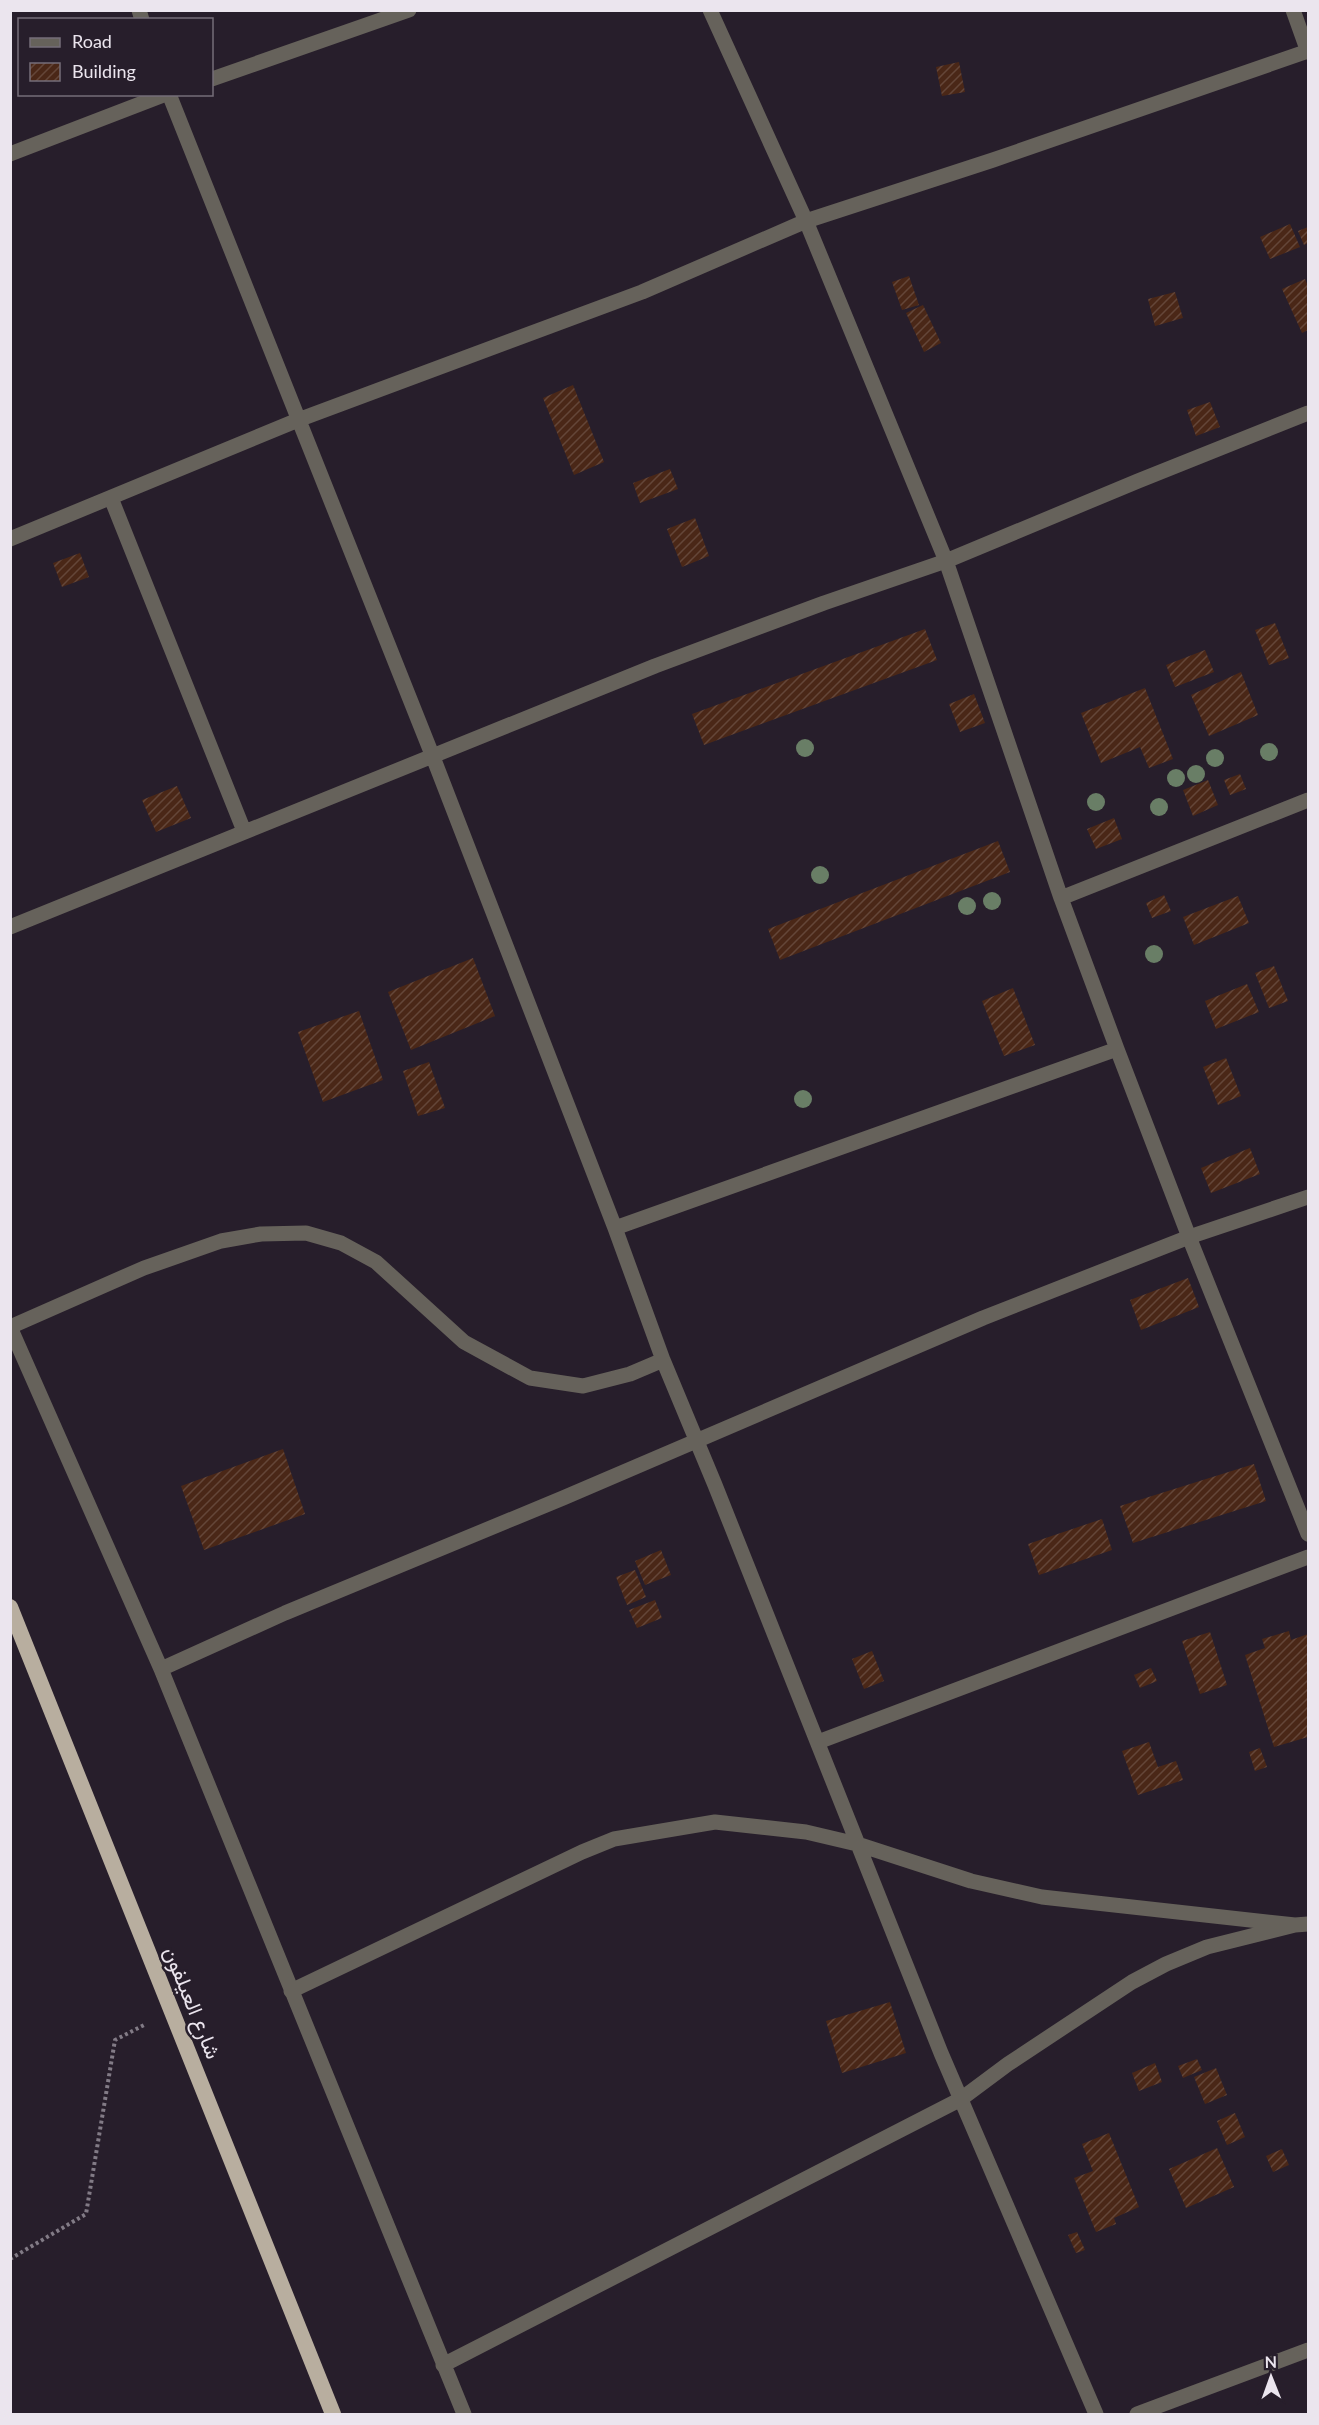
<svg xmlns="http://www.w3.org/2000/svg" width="1319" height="2425" font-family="Lato,Vazirmatn,sans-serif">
  <defs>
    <pattern id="building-hatch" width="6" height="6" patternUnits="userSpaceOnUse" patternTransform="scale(1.5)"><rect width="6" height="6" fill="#4a2717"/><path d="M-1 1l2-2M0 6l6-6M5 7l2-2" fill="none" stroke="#644639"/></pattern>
  </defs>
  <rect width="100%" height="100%" fill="#271e2b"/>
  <path fill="url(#building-hatch)" d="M959,62L965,92L942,96L936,67Z
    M1290,224L1300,247L1270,259L1260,237Z
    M1308,227V243L1304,245L1298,231Z
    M909,276L919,305L902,310L892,282Z
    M1305,279L1308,286V330L1302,333L1282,289Z
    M1175,292L1183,318L1155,326L1148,299Z
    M923,305L941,343L924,352L906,313Z
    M573,385L604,462L574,475L543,398Z
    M1210,402L1220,427L1196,436L1187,410Z
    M670,469L678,489L640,503L633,483Z
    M695,518L709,556L682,567L667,529Z
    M80,553L89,577L62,587L53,563Z
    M1275,623L1289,658L1269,665L1255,630Z
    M925,629L937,660L704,745L692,714Z
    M1205,650L1214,672L1175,687L1166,665Z
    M1241,672L1258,715L1209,736L1191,695Z
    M1145,688L1173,759L1149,768L1140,747L1101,763L1081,713Z
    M974,694L985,723L960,732L949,704Z
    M1240,774L1246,789L1230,795L1224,780Z
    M1208,780L1218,805L1193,816L1183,790Z
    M177,786L191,818L156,832L142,800Z
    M1114,818L1122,839L1096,849L1087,829Z
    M998,841L1010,872L780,960L768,929Z
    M1164,895L1171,911L1152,918L1146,903Z
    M1238,896L1249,923L1194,945L1183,917Z
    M473,958L495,1016L411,1050L388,992Z
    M1274,966L1288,1001L1269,1008L1255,973Z
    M1247,984L1259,1012L1216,1029L1205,1001Z
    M1013,988L1035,1045L1004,1056L982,1001Z
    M359,1011L383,1080L323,1102L298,1032Z
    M1226,1058L1241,1096L1218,1105L1203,1067Z
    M429,1062L445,1108L418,1116L403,1071Z
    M1250,1148L1260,1174L1211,1193L1201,1168Z
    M1188,1278L1199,1307L1141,1330L1130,1300Z
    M283,1449L305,1514L204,1550L181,1486Z
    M1254,1464L1266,1501L1133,1543L1120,1506Z
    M1102,1519L1112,1550L1039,1575L1028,1544Z
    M661,1550L671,1575L645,1585L635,1561Z
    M635,1570L646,1597L627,1605L616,1577Z
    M655,1600L662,1618L637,1628L629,1610Z
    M1289,1631L1291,1640L1308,1634V1737L1274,1747L1245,1655L1265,1648L1262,1639Z
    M1210,1632L1227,1685L1200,1694L1182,1641Z
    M872,1651L884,1681L864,1689L852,1659Z
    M1151,1668L1157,1681L1140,1688L1134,1675Z
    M1149,1742L1158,1767L1176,1761L1183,1780L1138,1795L1122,1751Z
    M1260,1748L1267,1767L1255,1771L1249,1752Z
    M890,2002L906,2053L842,2073L826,2021Z
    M1197,2059L1202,2070L1183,2078L1178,2066Z
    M1155,2063L1162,2082L1139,2091L1132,2073Z
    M1216,2068L1227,2095L1205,2104L1194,2077Z
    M1235,2113L1245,2137L1227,2145L1217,2121Z
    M1109,2133L1139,2207L1114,2218L1116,2224L1096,2232L1074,2178L1093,2171L1082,2144Z
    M1217,2148L1234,2187L1186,2208L1169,2169Z
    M1282,2149L1289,2165L1273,2172L1266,2156Z
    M1077,2232L1085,2250L1076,2253L1068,2235Z"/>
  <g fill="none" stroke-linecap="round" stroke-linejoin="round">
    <path stroke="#827b86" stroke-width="4" stroke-dasharray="3 3" stroke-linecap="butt" d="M10,2259L86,2214L115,2040L146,2024"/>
    <path stroke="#66625b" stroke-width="15" d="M139,10L142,20
      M710,10L806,221L946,561L1061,898L1117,1049L1189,1237L1308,1534
      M1293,10L1308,52
      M212,79L409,10
      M169,94L433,757L615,1228L663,1360L715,1485L941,2053L1096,2414
      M10,154L166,94
      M111,498L244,831
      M10,539L298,420L642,292L806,221L993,160L1308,51
      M1061,898L1308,800
      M10,927L655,666L824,603L946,561L1138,481L1308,413
      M615,1228L1117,1049
      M10,1327L161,1669L464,2414
      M10,1327L144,1268L221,1241L261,1234L306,1233L341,1243L376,1262L464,1342L530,1378L583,1386L630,1374L663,1360
      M161,1669L285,1613L563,1498L983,1318L1189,1237L1308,1197
      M818,1742L1308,1557
      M291,1991L582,1852L614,1839L715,1822L806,1832L857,1844L971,1881L1042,1897L1295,1925
      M443,2365L961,2099L1008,2064L1132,1982L1166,1964L1207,1947L1295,1925L1308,1924
      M1137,2414L1308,2350"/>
    <path stroke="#b8ae9f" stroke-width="16" d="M10,1607L333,2414"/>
  </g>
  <g fill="#697e66">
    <circle cx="805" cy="748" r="9"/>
    <circle cx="1269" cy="752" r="9"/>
    <circle cx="1215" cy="758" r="9"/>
    <circle cx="1196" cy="774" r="9"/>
    <circle cx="1176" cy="778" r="9"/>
    <circle cx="1096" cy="802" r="9"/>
    <circle cx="1159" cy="807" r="9"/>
    <circle cx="820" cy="875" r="9"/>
    <circle cx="992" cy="901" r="9"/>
    <circle cx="967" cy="906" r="9"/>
    <circle cx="1154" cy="954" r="9"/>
    <circle cx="803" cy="1099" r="9"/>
  </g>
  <g text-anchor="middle" stroke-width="5" stroke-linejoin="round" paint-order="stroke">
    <g font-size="21" fill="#ebe5ee" stroke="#271e2b">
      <text transform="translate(192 2003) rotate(68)" y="7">شارع العيلفون</text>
    </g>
  </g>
  <rect width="1319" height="2425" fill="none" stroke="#ebe5ee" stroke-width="24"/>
  <rect x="18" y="18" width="195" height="78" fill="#271e2b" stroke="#756e79" stroke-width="1.5"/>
  <rect x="30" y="38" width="30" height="9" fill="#66625b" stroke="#756e79" stroke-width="1.5"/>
  <text x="72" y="48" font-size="18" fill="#ebe5ee">Road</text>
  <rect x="30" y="63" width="30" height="18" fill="url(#building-hatch)" stroke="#756e79" stroke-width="1.5"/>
  <text x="72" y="78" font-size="18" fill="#ebe5ee">Building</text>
  <g transform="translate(1271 2377) rotate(359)" stroke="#271e2b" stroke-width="4.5" paint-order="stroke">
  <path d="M0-4.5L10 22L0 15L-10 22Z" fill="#ebe5ee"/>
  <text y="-9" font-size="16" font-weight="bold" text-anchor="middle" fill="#ebe5ee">N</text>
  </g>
</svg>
